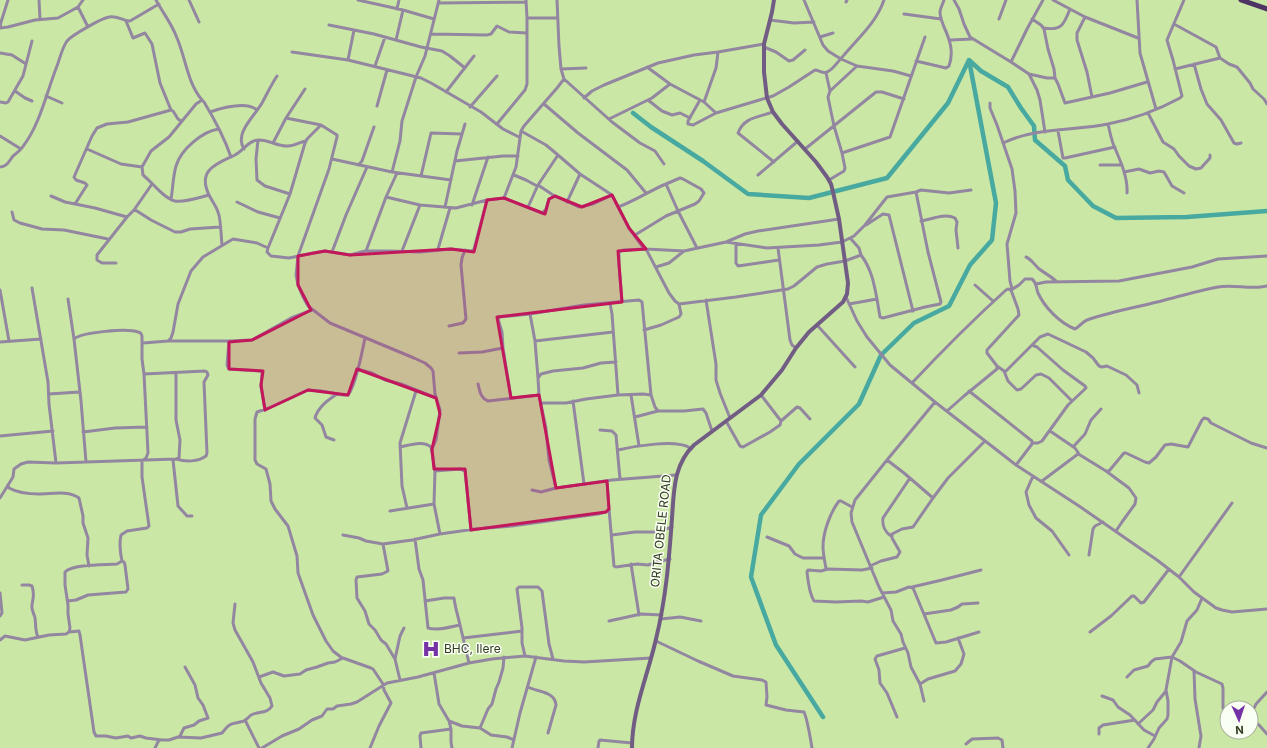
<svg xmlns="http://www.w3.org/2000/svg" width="1267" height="748" font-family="Inter,sans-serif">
  <rect width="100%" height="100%" fill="#cbe7a5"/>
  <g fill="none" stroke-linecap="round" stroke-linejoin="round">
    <path stroke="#48a9a0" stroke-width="4.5" d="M633,113L651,127L703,161L748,194L809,198L887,178L948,103L969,60L981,71L1008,87L1021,108L1034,126L1035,140L1065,166L1068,180L1093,206L1116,218L1187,217L1267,211
      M823,717L776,645L751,577L761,515L799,464L859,404L881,355L914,323L949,306L970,265L992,240L996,203L969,60"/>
    <path stroke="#9386a1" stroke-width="3" d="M39,0L40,19
      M156,0C163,13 172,24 177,38C186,59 187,82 202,100
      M189,0L199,22
      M358,0L403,10L434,19
      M557,0L559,46L561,69L564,79L612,122L640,143L655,151L664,164
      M804,0L823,45L828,51L841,59L857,66L893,71L911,76
      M954,0L959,9L964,24L970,37L1011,62L1029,74L1037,90L1040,100L1045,132
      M1053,0L1085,17L1138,38
      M1137,0L1140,53L1156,109
      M846,2L847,0
      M438,3L526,2
      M78,7L88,27
      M397,9L399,0
      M904,14L941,19
      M1085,17L1077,33V40L1087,72L1092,97
      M527,18H557
      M999,19L1006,0
      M1032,19L1041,25L1044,29L1048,49L1054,69L1055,78L1058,84L1065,103L1110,93L1147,82
      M770,20L794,23L814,22
      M126,21L133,38L145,33L152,44L160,83L171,110
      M1174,24L1216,47L1220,58L1229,64L1237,67L1250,83L1253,89L1264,99L1267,104
      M329,25L374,34L421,47L442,51L450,56L465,68
      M0,28L8,27L35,20L58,18L78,7L83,0
      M0,28L1,22L8,0
      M1044,28C1062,31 1064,24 1070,9
      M431,34L487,35L491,34L497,26L509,32L527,33
      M820,37L833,33
      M396,40L403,10
      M950,40L972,39
      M764,47L776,52L789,61L793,60L805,50
      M292,52L348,60L421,78L431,83L481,112L503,129L519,137
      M0,53L12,55L26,64
      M348,60L354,30
      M916,61L946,68L949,66C954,52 950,40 944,27C942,22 940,17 940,12C940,8 943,4 944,0
      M1011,62L1027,29L1043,0
      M1194,64L1201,89L1207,104L1221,120L1234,143L1237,144L1241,143
      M375,66L385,37
      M647,67L670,84L704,102L716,113L773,96L789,87L815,70C819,70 823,74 827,72C833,70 839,60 844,55C859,37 876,23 884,0
      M561,69L586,68
      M1175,69L1220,58
      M826,73L830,91L828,97L829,102L834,126L842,153L845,168L844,171L829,180
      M1029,74L1047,78H1055
      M15,91L25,98L32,101
      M830,91L857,66
      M446,92L474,56
      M46,96L62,103
      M584,98L592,91L604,85L658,63L694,55L718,52L764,44
      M648,100L662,111L672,115L680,113L690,118
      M700,100L688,121V124L693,125L716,113
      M0,102L6,103L8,102L23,76L32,41
      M704,102L716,68L718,52
      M990,103V108L997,125L1012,169L1015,191L1016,213L1007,244L1010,281L1012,289
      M544,104L578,133L627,170L646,193
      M377,106L387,70
      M470,107L497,76
      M210,112C222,108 246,101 257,110
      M773,112C759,117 744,117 738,133L774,162
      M1148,113L1163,142L1174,149L1179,156L1189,166L1196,169L1201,168L1210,158V155
      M286,118L321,125L337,135V137L329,169L298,256L296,275L298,285L303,297L308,306L330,323L414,358L425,363L431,368L433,371L435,394L440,410L436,440L432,449
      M609,119L652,98L670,84
      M497,124L525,90L527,84V18L526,0
      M1108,124C1110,132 1111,139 1114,146C1120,160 1128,177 1127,193
      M321,125L307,139L305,143L290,194L268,248L267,252L271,256L289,258L313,253L325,251L350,255L365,251H390L420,252L451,249L472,251L474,249L487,200
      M521,131L546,145L558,155L580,174L612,195L629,228L642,246L646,249L684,251L726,242L745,234L758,231L839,219
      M1058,131L1063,158H1065L1115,147
      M0,136L21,149
      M258,140L256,159L257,180L265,186L290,194
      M273,143L286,118L305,89
      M1003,143C1036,127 1074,131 1108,124C1134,119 1158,110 1180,98L1182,96L1173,60L1167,40L1184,0
      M87,149L121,164L142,167L151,151L169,137L196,104L202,100L204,102C215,120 224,137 231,157
      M244,149C234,133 254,117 262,103C267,94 271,85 277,76
      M805,149L876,92H882L904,99
      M842,153L890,137L925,37
      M332,159L392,172L451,180
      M455,161L503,156H518
      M358,165L362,161L374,127
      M1100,165H1122
      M0,167C7,167 9,161 13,156C17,153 21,150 24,145C40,124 47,91 57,66C60,58 62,48 67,41C72,35 102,18 109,17C117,15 122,21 130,21L159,4
      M142,167L143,175C152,182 164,199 175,201C183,203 201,197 209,195
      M392,172L400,141L402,121L416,77L425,56L439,0
      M1124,172L1139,169L1150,173L1159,171L1164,172L1172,186L1184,193
      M514,175L526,180L537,186
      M758,175L798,141
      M421,176L431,133L462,134
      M538,185L553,195L579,207L593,204L612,195
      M51,196L65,202L95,208L127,217
      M386,197L397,173
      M504,198L516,167L521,131L524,126L557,88L564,79
      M171,199C173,188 173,176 176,166C181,149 203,131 219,129
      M237,202L258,212L280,218
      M567,202L580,174
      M75,204L87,185L85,183L76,180L74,177L92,136L97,128L107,124L128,122L171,110L173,111L178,119L181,121
      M472,205L488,157
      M445,207L457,151L465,124
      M528,207L538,185L558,155
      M618,207C635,201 649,191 666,184L678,211L697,248
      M134,210L137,211L151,220L175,232H181L190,229L220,227
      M12,212L14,220L20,223L42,229L64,230L108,239
      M921,221C932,219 945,213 955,218L957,222L956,230L958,248
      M866,225L883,214L889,215L913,311
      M635,235L666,216L695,204L699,201L704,193L701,189L683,179L680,178L666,184
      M851,239L859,248L861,255
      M726,242L767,248L819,245L842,242L854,236L865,225L887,197L916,192
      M736,244V263L738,266L779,260
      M222,245C221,236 221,219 218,212C216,206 212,201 209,195C197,170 216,164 235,155C243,151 249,140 258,140C268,139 278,147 288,146C294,146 300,142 306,141
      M778,248L790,340L792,345L796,348
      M438,249L450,208
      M366,251L386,197L420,205
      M402,251L420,205L456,208L487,200L504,198L542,213L546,209L549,199L555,196
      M332,252L346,215L367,167
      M1026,257C1031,259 1034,264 1038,268C1044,273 1051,276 1057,282
      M116,263H102L97,260V255L127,217L134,210L152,184
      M656,267L669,263L684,251
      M1036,284L1046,282L1119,281L1192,267L1218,259L1267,256
      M975,285L993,301
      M32,288L48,382L49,404L56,463
      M0,290L9,341
      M1011,290L1019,285L1025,279H1032C1037,283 1036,288 1038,293C1045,308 1060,323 1075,329C1079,327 1082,322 1087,320C1113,311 1139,307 1165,300C1182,296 1200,290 1218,287C1234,284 1251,290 1267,286
      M846,297L857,321L867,337L890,365L935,402L1016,465L1079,506L1157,560L1179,577L1194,592L1216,608L1222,610L1232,612L1267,609
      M68,299L74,339
      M706,300L716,364V380L720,393L730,418
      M622,302L619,265V252L623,250L646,249L669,293L675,301L679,304L736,297L788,289L794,286L817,267L827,264L845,261L861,255C871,268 874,283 877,299
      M610,303L612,314L618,395
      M849,304L877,299L880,317L883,318L925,307L940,304L941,302L928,252L916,192L921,190L949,193L971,190
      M530,314L535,341L538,378
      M817,325L855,367
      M449,326L463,323L466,319L461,265L462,258L465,250
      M644,330L661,325L679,317L681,314L679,304
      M169,341H229
      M535,341L613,332
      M0,342L41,339
      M143,343L168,341L171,338L173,332L178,304L191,271L203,257L233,239L257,243L268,248
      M1032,345L1037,347L1063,370L1085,386L1086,388L1068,405L1042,441L1038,443H1032
      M503,348L511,398
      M459,353L482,352L503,348L502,332L498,319L500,317L530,314L584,305L639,300L642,302L651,395L655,407L658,411H684L703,409L706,413L712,431
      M997,366L1004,371H1006L1040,337L1048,334L1086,352L1093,358L1099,366L1102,367L1107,366L1126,375L1137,385L1139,393
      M357,369L372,373L385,380L401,384L436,398
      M1004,371L1008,381L1017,390L1021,389L1036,375L1041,374L1049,378L1072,401
      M176,373V420L180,440L179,458L176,459
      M912,383C942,351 973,320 1006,290L1008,289L1011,290L1018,309L1019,315L987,350V353L997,366V369L964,396L947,411
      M478,384C480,391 480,398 488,401L539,395
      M969,391L1032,441V444L1016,465
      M49,394L79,392
      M631,395L639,446
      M573,401L584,484
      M541,403H566L586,399L618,395L643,394L651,395
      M265,410L261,387L262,373L261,371L229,369L227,365L229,341L252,340L291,318L312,310
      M635,417L658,411
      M726,421L740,446L743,447L770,432L780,425L781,421L761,395
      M781,421L797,407L800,408L810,419
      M600,430L612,431L616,435L620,479
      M1050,431L1075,448L1079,454
      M83,432L115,428L147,427
      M0,436L53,431
      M334,440L326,437L322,425L315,418C318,407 328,400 337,394
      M400,447C410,445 423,440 431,447L435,471L434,504L440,534
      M1073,447L1085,434L1091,420L1101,409
      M618,450C635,446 676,439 690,448
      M173,460L178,506L187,516H192
      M887,460L855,500L851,513L852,522L879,587L891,610L893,621L901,634L903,642L908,653L911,667L920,684L924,701
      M435,471L460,469L465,471L471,530
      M1106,471L1129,488L1136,498L1135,504L1122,522L1116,531
      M1033,476L1026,492L1029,505L1036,518L1052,531L1069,555
      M1042,481L1078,454L1080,455L1106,471H1109L1124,453H1126L1145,462L1149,463L1156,457L1165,445L1171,444L1188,447L1202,420L1204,418L1208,419L1211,423L1251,443L1267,448
      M8,485L9,488C18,493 29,494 39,494C52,494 68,490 79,498L83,516V523L88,538L87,555L89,566
      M556,488L549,460L546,428L539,395L538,378L541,374L553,371L583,368L601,363L616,362
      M532,490L541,492L556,488L612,480L676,475
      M0,498L13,477L14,469L21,464L28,462L56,463L176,459C186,462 198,462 206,456L207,453L204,382L208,375L207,372L205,371L144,374
      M933,498L904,473L887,460L935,402
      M407,508L402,486L400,443L416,391
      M609,509L614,566L616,567L637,564L648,565L657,562L670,559
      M390,511L434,504
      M343,535L359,538L366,541L383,544L412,540L440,534L475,529L512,526L598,514L606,512L609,509L607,481
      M612,535L635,532H657L672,527
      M891,536C885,532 882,525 883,518L910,478
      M767,537L789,546L795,554L803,558H824
      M415,539L419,569L423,580L428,628C438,631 450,627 460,625L469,663
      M383,544L388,571L382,574L357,577L356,580L357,598L365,611L369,624L375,630L381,640L386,644L395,659
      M1089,555L1093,529L1095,526L1103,522
      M631,564L639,615
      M870,566L881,561L897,557L900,552L892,538V534L902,529L913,527L933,498L948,478L985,441
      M872,568L862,570L828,569L821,571L808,570L807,572C808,581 809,593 814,601L836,602L861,601L868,602L884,597
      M826,569C825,562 823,554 823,547C823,532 830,513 839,501H841L852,507
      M1179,577L1232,503
      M22,585H29L32,586C35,595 33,597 32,605C31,610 34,613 35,618C36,625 35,631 38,637
      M912,587L942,580L981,570
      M0,593L2,613L0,616
      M882,593L896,592L909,587L913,588L936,643L946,642L979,632
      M68,601L76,600L88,595L126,592L128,589L125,565L124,562L122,561C120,552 119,544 121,535L127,531L147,528L149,526L142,477V461L146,458L148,453L144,374L142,359V336C141,333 141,333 138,332C128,328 82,332 74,339L81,401L86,462
      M425,601L444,598H454C455,607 458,616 460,625
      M924,614L951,610L958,607L962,604L978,603
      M661,619L680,617L701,621
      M609,621L641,614L662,615
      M69,632L79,631L80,635L94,732L96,736H106L116,738L128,736L131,738L140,736L146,738L162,740H169L178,737L201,738L222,733C231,721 231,725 244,721C247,719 249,717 251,715C258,711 267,714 272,706L270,698L261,683L253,662L235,630L233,623L235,604
      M1090,632L1111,616L1132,596H1134L1141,603L1144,602L1169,569
      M463,638L522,631
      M0,640L5,636L25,640L49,635L66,634L69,632L70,628L68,614V605L65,585V572C73,564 105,565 117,564L122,561
      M656,641L698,661L733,676L762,680L766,682L767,697L766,705L786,710L804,712C808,721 810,737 812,748
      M525,656L522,643V628L517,589L519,587H538L542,591L549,644L553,659
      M342,658L333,651L326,641L313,615L298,573L297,556L288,526L275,509L271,501L270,484L266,469L257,464L255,460V419L257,412L269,408L308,390L321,391L343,395H348C356,386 362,352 365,338
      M1194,671L1195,699L1201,736L1199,748
      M434,673L439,704L449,721L451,729V742L452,748
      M259,677L273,672L284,676L300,674L306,670L317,667L328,663L335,662L343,658L371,668L373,669L383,684L384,690L391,703L379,726L370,748
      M1127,677L1134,670L1148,666L1151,662L1155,659L1172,657L1180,661L1196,672L1222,684L1223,688V708L1224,710L1227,711
      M400,680L395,659L400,636L404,628
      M920,684L928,679L955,671L961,664L964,654L958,638
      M528,687C537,692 555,691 556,705L548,733
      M1102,696L1113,700L1118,707L1130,715L1144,730L1155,736
      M1251,715L1256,704L1267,692
      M897,717L887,693L880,683L879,670L875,659L877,656L905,648
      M1251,717L1253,721L1259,725L1267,734
      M245,720L259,748
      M449,721L462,726L480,728L491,735L507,737L514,740
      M1138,724L1153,710L1157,702L1166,691
      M480,728L488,709L492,704L496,689L499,682L503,668L504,657
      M1099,734V728L1103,725L1135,720
      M180,736L184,728L194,725L199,721L208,718L203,705L198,698L195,685L185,667
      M966,744L972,739L998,738L1002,740L1003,748
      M155,748L159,740
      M262,748L282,736L299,729L312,720L322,716L327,709H333L337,706L351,704L357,702L387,683L418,677L469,663L492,659L525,656L564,661L584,662L651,658
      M421,748L420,736L421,733L451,729
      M512,748L520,713L536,657
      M598,748L599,741L600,740L632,743
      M1148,748L1154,739L1159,728L1167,719L1168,715V701L1166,690L1172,657L1181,642L1187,621L1197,610L1202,598"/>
    <path stroke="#715d84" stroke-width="4" d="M632,748C632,710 648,675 656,639C666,598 669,560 672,518C674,492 673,465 694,445L761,395L782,370L796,348L809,332L843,302L847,294L848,283L839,219L833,192L831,184L827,177L816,162L782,124L773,112L767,98L764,72V44L772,12L774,0"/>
    <path stroke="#4e3464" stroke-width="5" d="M1241,0L1267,9"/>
  </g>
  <path fill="#c2185b" fill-opacity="0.2" stroke="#c2185b" stroke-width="3" stroke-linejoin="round" d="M612,195L629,228L646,249L618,251L622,302L497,317L511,398L539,395L556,488L607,481L609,509L606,512L471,530L465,469H434L432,449L440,414L436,398L357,369L348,395L308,390L265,410L261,385L263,371L229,369V342L252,340L311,310L298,285V256L325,251L350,255L451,249L474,252L487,200L504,198L545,214L549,199L555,196L582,207Z"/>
  <defs>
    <g id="hospital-bare" transform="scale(1.38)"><path d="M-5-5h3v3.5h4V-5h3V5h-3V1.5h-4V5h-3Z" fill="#7532a6" stroke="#f9fff2" stroke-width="2.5" paint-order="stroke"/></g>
  </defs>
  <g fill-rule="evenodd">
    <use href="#hospital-bare" x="431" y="649"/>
  </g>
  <g text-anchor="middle" stroke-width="3" stroke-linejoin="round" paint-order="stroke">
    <g font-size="12" fill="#303b20" stroke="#f9fff2">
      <text transform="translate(661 531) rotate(-84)" y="4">ORITA OBELE ROAD</text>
    </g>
    <g font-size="12" fill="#303b20" stroke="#f9fff2" text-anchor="start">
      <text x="444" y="653">BHC, Ilere</text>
    </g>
  </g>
  <g transform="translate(1239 720) rotate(177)"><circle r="19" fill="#f9fff2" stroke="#a9b19e"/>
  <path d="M0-3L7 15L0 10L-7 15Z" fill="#7532a6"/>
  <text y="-6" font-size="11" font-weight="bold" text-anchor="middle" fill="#303b20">N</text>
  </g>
</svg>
